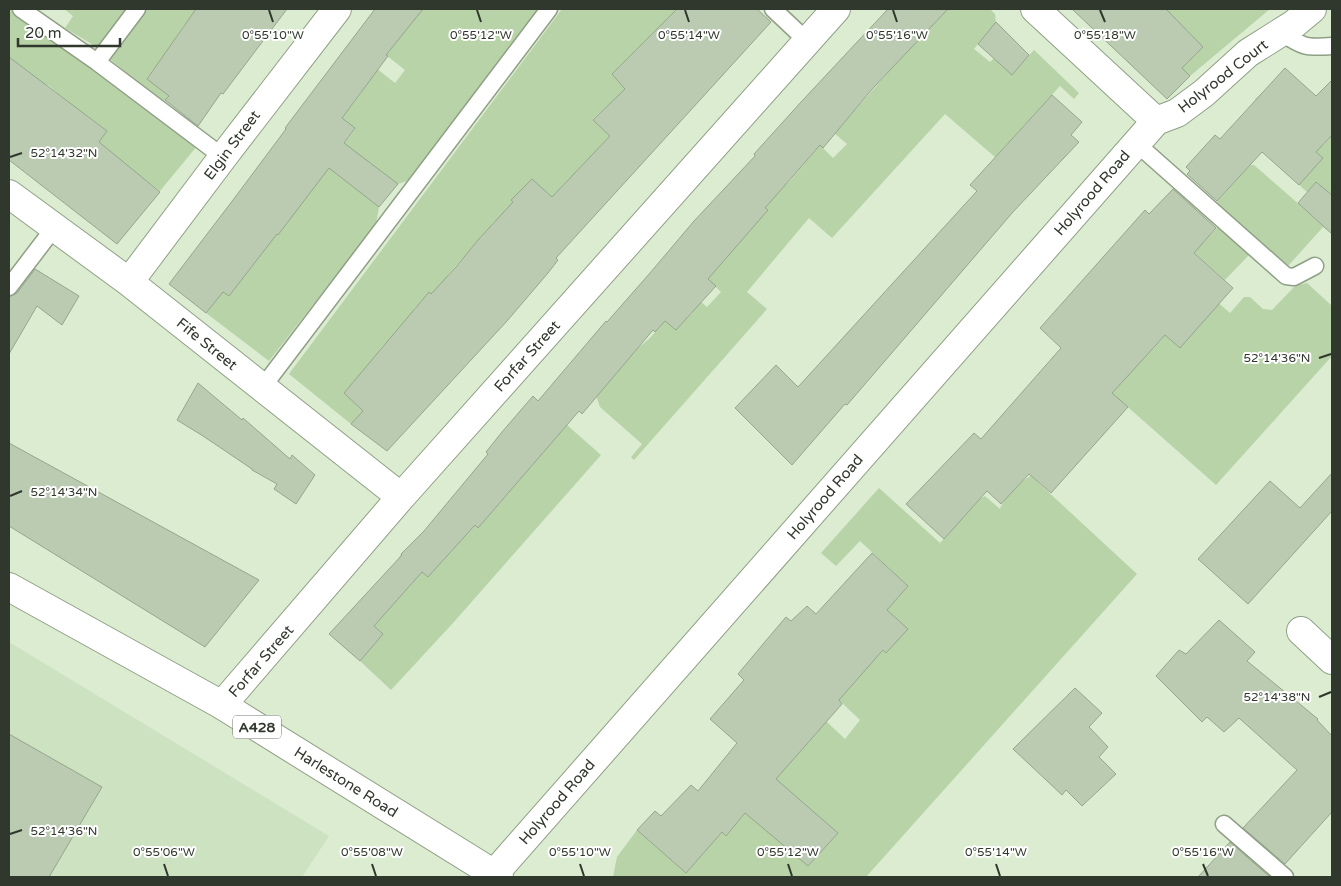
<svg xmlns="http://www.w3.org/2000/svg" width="1341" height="886" font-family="'Varela Round',sans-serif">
  <rect width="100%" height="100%" fill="#dbecd1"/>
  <path fill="#cde2c1" d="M9,642L329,836L302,877H9Z"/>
  <path fill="#b7d3a7" d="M9,9H17L197,146L160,191L147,181L129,204L83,164L107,131L85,114L59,148L69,103L48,85L19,121L9,113V103L31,74L10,58L9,59Z
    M64,9H131L100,49L65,28L73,16Z
    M147,9H207L223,21H187L174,40L196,57L162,58L147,78L169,96L162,103L110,59Z
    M412,9H539L410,180L398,184L367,161L349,183L379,207L376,224L269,361L206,313L215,302L217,287L229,296L263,252L253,216L278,235L289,221L273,209L334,157L355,129L342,118L361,93L376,68L395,83L405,70L386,55L418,14Z
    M562,9H693L708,23L612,74L638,102L621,119L607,106L593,119L610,136L552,197L532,179L511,200L531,220L495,221L448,275L452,311L429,292L414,309L434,331L389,340L380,349L400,368L355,380L344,393L363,411L351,424L289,374Z
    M931,9H990L995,14L996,22L974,49L990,62L994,58L1012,74L1034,50L1079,93L1074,99L1060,86L995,157L945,114L832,238L809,218L747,292L767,309L634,460L631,457L642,444L600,407L596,396L638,348L649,339L665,321L676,330L693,312L690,292L707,307L721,292L706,277L767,210L752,197L772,170L788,183L820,145L833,158L847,144L833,132L843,124L897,62L939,17Z
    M1162,9H1270L1190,76L1182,68L1202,47L1186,29H1141Z
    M1263,92L1323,145L1332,135V195L1316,182L1307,192L1284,171L1323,158L1255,99Z
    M1250,165H1254L1317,220L1332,203V229L1330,232L1323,227L1288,266L1216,203Z
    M1218,227L1249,255L1225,280L1183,243L1192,234L1203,243Z
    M1166,257L1230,313L1244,297H1250L1263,309L1272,310L1295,286L1307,283L1332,306V356L1216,485L1112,393L1126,378L1089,343L1153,349L1165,335L1180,348Z
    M567,425L601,455L453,623L391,690L360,661L383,634L372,624L380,615L361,599L380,580L400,596L417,578L397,561L401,554L428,577L475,525L478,528Z
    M1031,476L1137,574L866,877H613L617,857L637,830L686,873L722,832L726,836L757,799L768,832L808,866L838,833L798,798L766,790L793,690L845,739L860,720L839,700L855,681L867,636L886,653L887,610L908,586L860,541L836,566L821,553L879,488L940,543L980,499L985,496L1000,509C1003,499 1021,480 1031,476Z"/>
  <path fill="#bacbb1" stroke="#95a68c" d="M196,9H287L223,94L221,93L198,126L165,100L169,96L147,79Z
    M375,9H423L386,55L388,56L342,118L355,128L344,143L398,184L379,207L329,168L278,235L277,234L229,296L223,292L206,313L169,284L233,200L286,129L285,128Z
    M677,9H757L771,22L556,258L558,260L548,273L507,321L387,451L351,424L363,411L344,393L429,292L431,294L456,267L478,240L513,202L511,200L532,179L552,197L610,136L593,120L625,89L612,74Z
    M888,9H948L873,88L823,148L820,145L765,208L768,210L708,279L716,286L676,330L665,321L655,332L653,330L582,414L579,411L478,528L475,525L428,577L422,572L374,626L383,634L360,661L329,634L402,555L401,554L424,531L488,454L486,452L502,432L533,396L538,401L606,321L607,322L650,273L694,221L755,156L754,154L801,102Z
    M1072,9H1166L1203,47L1182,68L1190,76L1167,99Z
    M996,22L1029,55L1012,75L978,44Z
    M9,57L107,131L99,142L160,192L117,244L9,160Z
    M1285,68L1316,96L1332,80V135L1316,152L1323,158L1299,185L1262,152L1217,201L1187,174L1190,171L1186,167L1215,135L1220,139Z
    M1052,95L1082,122L1071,135L1079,142L1013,212L847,405L845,404L792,465L735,408L776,365L798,387L977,191L970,185Z
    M1316,182L1332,195V234L1298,203Z
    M1173,189L1216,228L1194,253L1233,288L1180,348L1165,335L1126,378L1112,393L1128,407L1051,493L1029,474L1001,504L987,491L944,539L906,504L974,433L981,439L1061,348L1040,328L1145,210L1149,214Z
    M35,269L79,296L62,325L37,306L9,354V297L17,293Z
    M198,383L242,420L243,418L290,459L292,455L315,475L296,504L274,489L277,484L252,470V469L203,436L177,420Z
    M9,443L259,580L205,647L9,526Z
    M1332,473V511L1248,604L1198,559L1270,481L1300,508Z
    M872,553L908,586L887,610L908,629L886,653L883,650L839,700L842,704L776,779L838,833L808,866L745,813L726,836L722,832L686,873L637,830L655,811L661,816L691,785L698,791L737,743L710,719L744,680L738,674L769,637L786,617L791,621L807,606L816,614Z
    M1219,620L1255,652L1247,661L1318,719L1317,720L1332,736V812L1285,864L1243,828L1297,770L1239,718L1224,732L1207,717L1202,722L1156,676L1179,650L1186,654Z
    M1075,688L1102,713L1089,727L1108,747L1099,757L1116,774L1082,806L1066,790L1062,795L1013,749Z
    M9,734L102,787L49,877H9Z
    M1230,842L1270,877H1198Z"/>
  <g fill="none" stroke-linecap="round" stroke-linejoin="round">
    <g stroke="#8fa086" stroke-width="19">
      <path id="service" d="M21,9L97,62L223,157
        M773,9L807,41
        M1280,32C1303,47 1305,48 1332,46
        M97,62L137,9
        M1136,143L1286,276L1294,277L1315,266
        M9,287L54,228
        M262,388L549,9
        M1224,824L1285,877"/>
    </g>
    <g stroke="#8fa086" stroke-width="30">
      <path id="minor" d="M1035,9L1156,121
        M9,194L129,282L401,497
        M129,282L223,157L337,9
        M1301,631L1332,660
        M222,705L401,497L836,9
        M494,874L1156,121L1177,113L1204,93L1248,53L1294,24L1312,9"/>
    </g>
    <g stroke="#8fa086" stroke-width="30">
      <path id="primary" d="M9,587L222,705L499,877"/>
    </g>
    <use href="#service" stroke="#fff" stroke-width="16"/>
    <use href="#minor" stroke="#fff" stroke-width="28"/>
    <use href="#primary" stroke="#fff" stroke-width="28"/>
  </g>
  <path fill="none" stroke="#30372c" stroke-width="2" d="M269,10L273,22M477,10L481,22M685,10L689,22M893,10L897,22M1100,10L1105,22M10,157L22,153M1319,358L1331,354M10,496L22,491M1319,697L1331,692M10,834L22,830M164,864L168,876M372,864L376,876M580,864L584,876M788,864L792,876M996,864L1000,876M1203,864L1208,876"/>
  <g text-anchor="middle" stroke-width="4" stroke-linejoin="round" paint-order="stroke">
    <rect fill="#fff" stroke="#6e736b" stroke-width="1" x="233" y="715.5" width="48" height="23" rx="4"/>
    <g font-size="14" font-weight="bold" fill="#30372c">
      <text x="257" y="732">A428</text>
    </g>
    <g font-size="15" fill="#30372c" stroke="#fff">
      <text transform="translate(1223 76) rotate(-38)" y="5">Holyrood Court</text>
      <text transform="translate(232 145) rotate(-53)" y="5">Elgin Street</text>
      <text transform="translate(1092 193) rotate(-49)" y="5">Holyrood Road</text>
      <text transform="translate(207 344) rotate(39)" y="5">Fife Street</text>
      <text transform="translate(527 356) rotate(-48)" y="5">Forfar Street</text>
      <text transform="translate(825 497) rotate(-49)" y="5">Holyrood Road</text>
      <text transform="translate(261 661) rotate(-49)" y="5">Forfar Street</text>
      <text transform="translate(346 782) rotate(32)" y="5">Harlestone Road</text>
      <text transform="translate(557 802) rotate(-49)" y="5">Holyrood Road</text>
    </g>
  </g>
  <g font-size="12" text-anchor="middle" fill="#30372c" stroke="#fff" stroke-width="4" stroke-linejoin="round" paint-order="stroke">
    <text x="273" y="39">0°55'10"W</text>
    <text x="481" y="39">0°55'12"W</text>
    <text x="689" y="39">0°55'14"W</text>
    <text x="897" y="39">0°55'16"W</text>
    <text x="1105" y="39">0°55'18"W</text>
    <text x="64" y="157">52°14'32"N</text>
    <text x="1277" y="362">52°14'36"N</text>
    <text x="64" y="496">52°14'34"N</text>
    <text x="1277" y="701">52°14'38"N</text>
    <text x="64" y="835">52°14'36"N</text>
    <text x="164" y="856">0°55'06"W</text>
    <text x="372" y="856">0°55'08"W</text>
    <text x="580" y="856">0°55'10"W</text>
    <text x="788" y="856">0°55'12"W</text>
    <text x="996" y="856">0°55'14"W</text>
    <text x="1203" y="856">0°55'16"W</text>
  </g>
  <rect width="1341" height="886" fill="none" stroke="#30372c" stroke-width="20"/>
  <path d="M18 38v8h102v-8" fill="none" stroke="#30372c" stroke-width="2.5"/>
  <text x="25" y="38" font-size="15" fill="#30372c" stroke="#ffffff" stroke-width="4" paint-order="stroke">20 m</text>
</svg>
